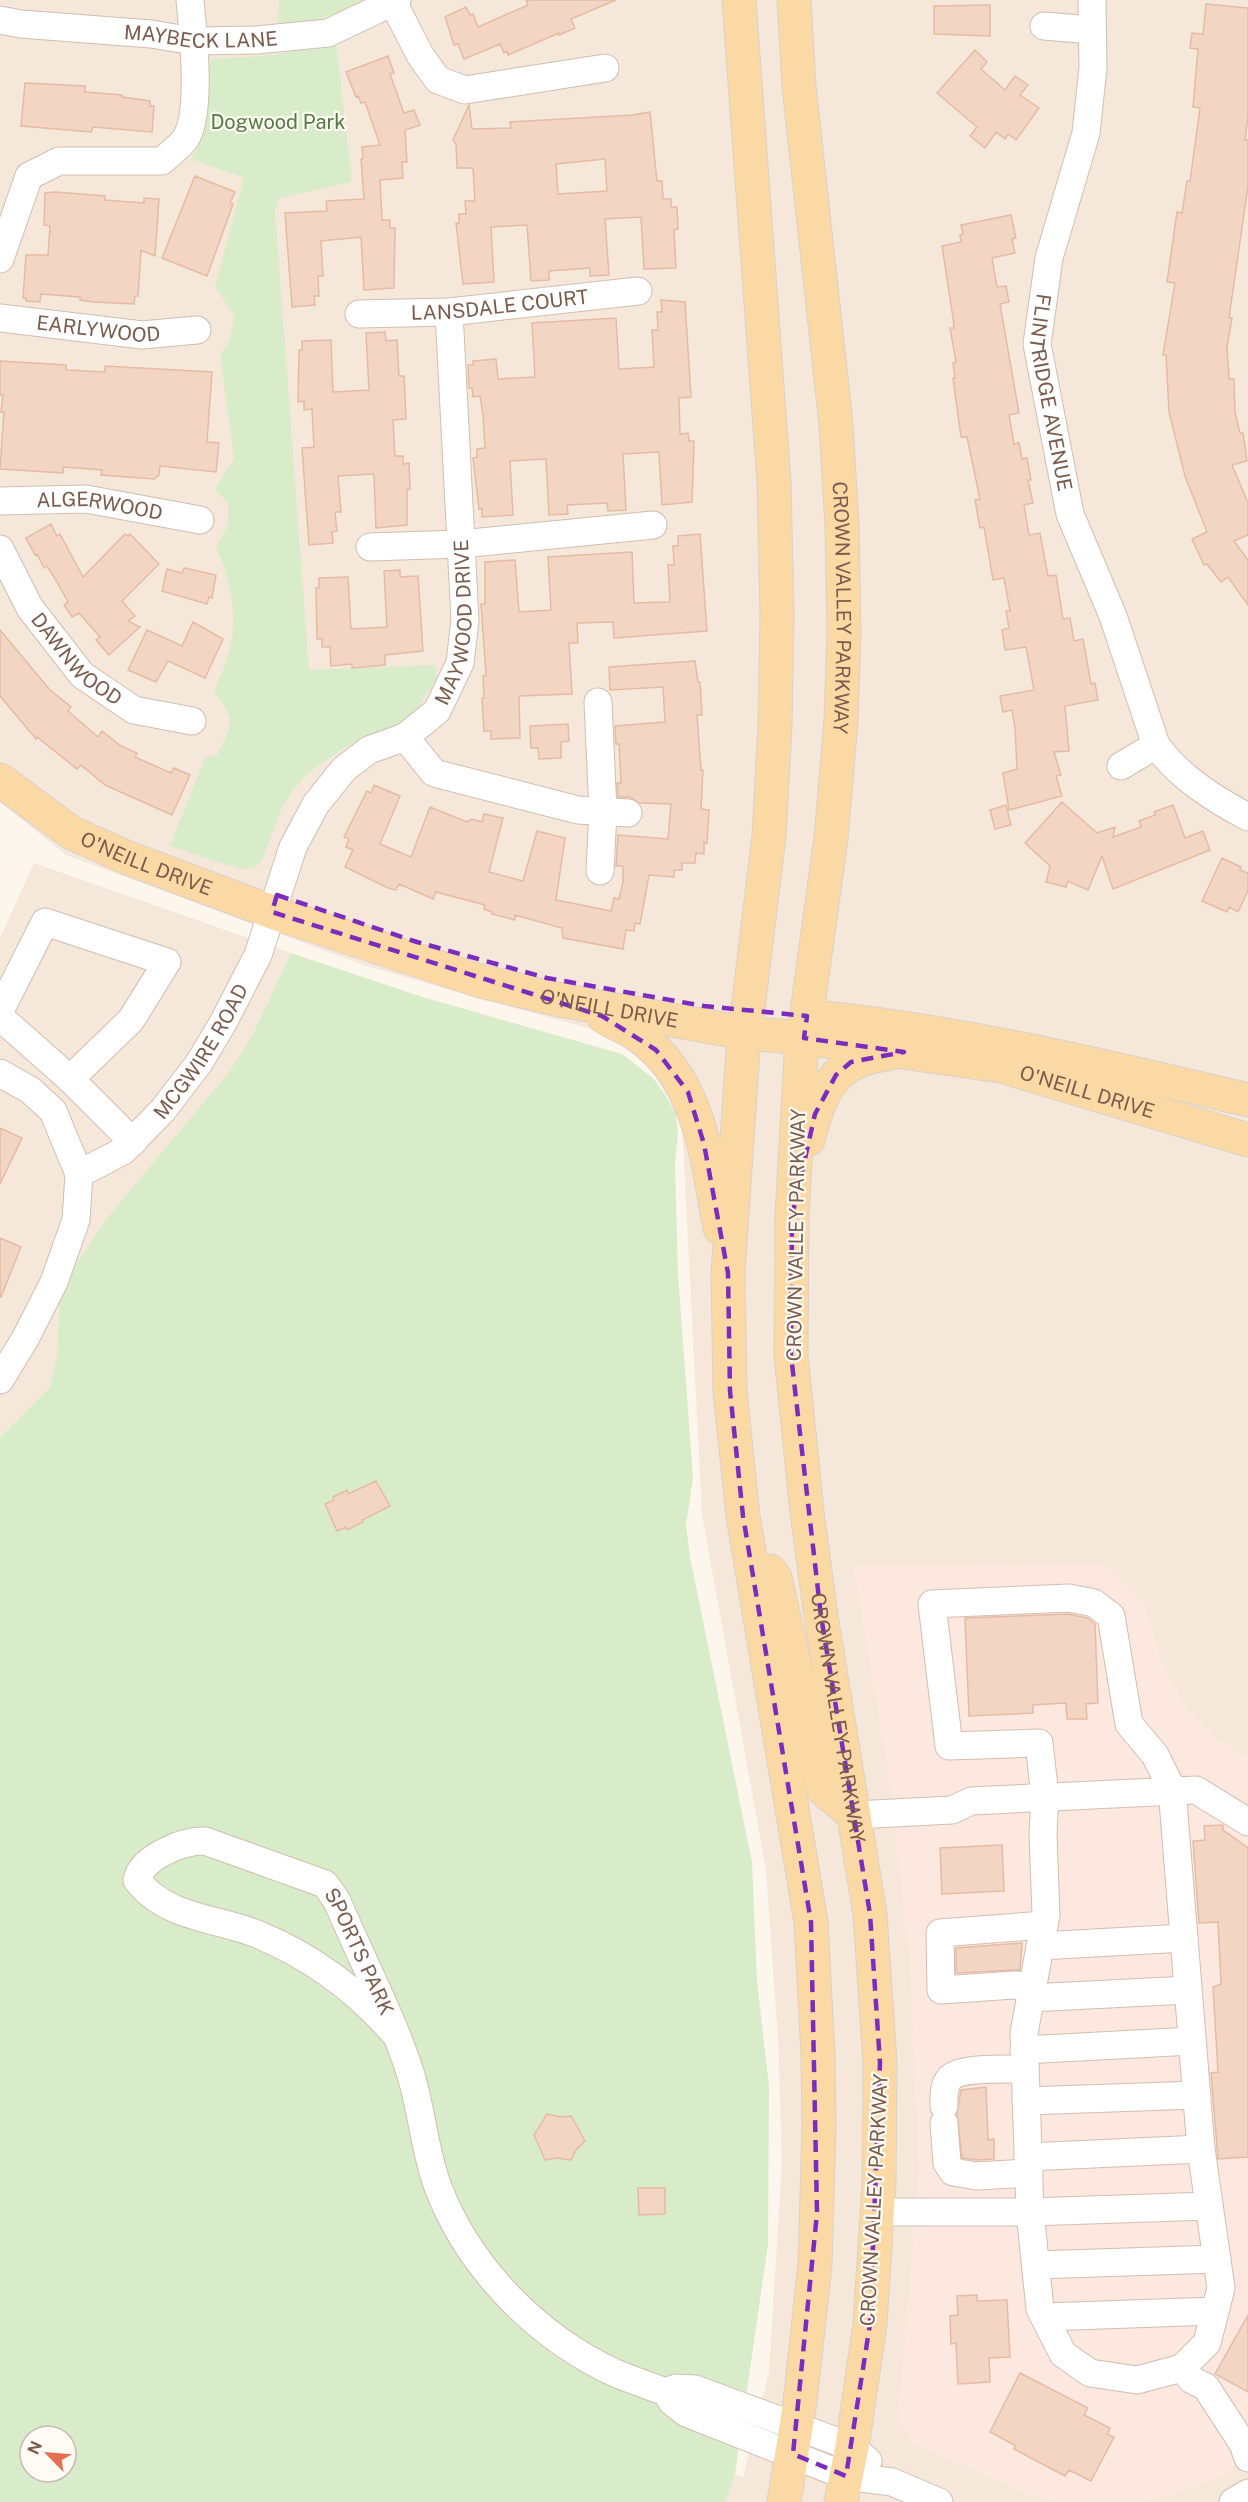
<svg xmlns="http://www.w3.org/2000/svg" width="1248" height="2502" font-family="'Public Sans',sans-serif">
  <rect width="100%" height="100%" fill="#fdf6ec"/>
  <path fill="#f5e8da" d="M0,0H1248V2502H726L735,2474L743,2477L769,2372L782,2161L778,2038L766,1870L702,1515L681,1105L636,1049L604,1033L366,966L66,855L0,802Z
    M34,863L291,953L252,1036L230,1072L107,1218L75,1266L59,1302L57,1355L50,1387L0,1438V938Z"/>
  <path fill="#fde8e0" d="M1106,1564L1146,1607L1162,1664L1186,1707L1217,1739L1248,1757V2457L1217,2479L1153,2501L1059,2502L1035,2497L912,2443L898,2418L919,2171L910,1967L888,1769L853,1566Z"/>
  <path fill="#d8ecc9" fill-rule="evenodd" d="M279,0H365L343,12L278,30Z
    M336,42L352,182L280,198L275,210L309,670L435,665L437,678L417,709L402,722L382,733L345,747L306,775L292,791L281,810L262,861L253,868L240,869L170,846L205,758L218,754C233,722 236,721 214,691C220,677 227,662 230,647C238,616 230,577 216,548L228,525V503L215,489L234,459L220,354L230,340L234,315L215,287L244,178L191,159C210,129 205,110 200,76L213,59L273,55Z
    M291,953L419,996L622,1054L653,1078L666,1096L676,1114L678,1134L675,1162L678,1274L693,1478L686,1525L690,1557L752,1862L757,1981L769,2086L768,2244L735,2474L726,2502H0V1438L50,1387L57,1355L59,1302L75,1266L107,1218L230,1071L252,1036ZM30,2436H66V2472H30Z"/>
  <path fill="#f3d5c3" stroke="#e6bba3" stroke-width="1.5" fill-rule="evenodd" d="M526,0H616L571,19L575,28L559,35V33L508,55L507,51L504,53L500,44L464,59L458,44L454,45L445,17L466,7L470,15L473,14L478,27L528,5Z
    M1206,4L1248,8V117L1245,140H1248V186L1229,318H1232L1227,347L1229,379H1234L1235,412L1240,433H1243L1247,461L1232,465L1248,503V535L1234,541L1248,560V605L1228,577L1221,582L1207,564L1204,565L1192,539L1207,532L1185,476L1169,412L1166,355H1163L1175,283L1167,282L1177,212L1182,213L1187,181H1190L1200,108L1193,107L1198,49L1190,48L1192,33L1203,34Z
    M990,5V36L934,34V6Z
    M975,50L987,62L981,69L1005,90L1015,76L1028,85L1020,95L1039,108L1016,140L1008,134L1005,139L996,132L985,148L970,136L977,127L937,93Z
    M388,56L394,73L390,74L404,113L414,110L420,125L405,130L407,162H402L403,178L380,180L382,220H390V228H395L394,288L364,290L361,237L321,241L323,276H318L319,296H314L315,305L292,307L285,213L327,211L326,201L364,199L361,159H363L362,147L380,145L365,102L361,103L358,96L356,97L346,72Z
    M25,83L85,86V92L122,95V97L150,101V106H154L152,132L93,127L91,132L21,126Z
    M469,105L472,129L511,128L510,122L633,115L650,112L657,181H662L663,199H671V207H677L678,229L674,230L676,268L644,269L641,217L605,219L609,275L590,276V268L549,271V280L531,281L527,225L491,227L494,282L463,284L456,223H459V214H466L465,201H475L473,168H457L456,144L453,140ZM605,159L607,191L558,194L556,164Z
    M195,176L235,192L230,203L233,204L207,276L162,258Z
    M55,192L105,196V200L144,203V198L159,199L155,256L141,250L138,296H135L134,304L94,302L80,300V297L41,294L40,302L26,301V298H23L26,255H48L50,226L44,225L45,193Z
    M1011,215L1016,238L1012,239L1015,253L992,258L997,287L1006,286L1009,302L1000,304L1019,413L1009,415L1014,444L1019,443L1022,459L1027,458L1031,480H1028L1033,503L1024,505L1029,535L1040,533L1048,576L1056,575L1063,619L1070,618L1074,641L1083,639L1091,684L1095,683L1098,700L1065,706L1069,751L1054,752L1061,775L1056,776L1062,796L1009,810L1003,773L1017,769L1015,728L1012,710L1003,712L1000,696L1034,690L1026,647L1005,650L1002,630L1009,628L1006,611H1010L1004,578L993,580L984,527L980,528L975,500L980,499L967,437H961L953,378H955L953,363L956,362L950,328H954L953,318L942,246L961,242L960,235L963,234L961,225Z
    M661,300L685,302L691,397L679,398L680,434L688,433L689,441H694L692,502L662,505L659,452L623,454L626,510L608,511L607,503L567,505L568,514L549,515L546,459L510,461L513,515L482,517V508L479,509L473,458L477,457V449L485,448L483,415L480,396L473,397L472,388H469L468,365H473V361L496,359L498,379L535,377L532,323L616,318L619,369L654,367L652,330H658L657,312H662Z
    M385,332L386,341L397,340L399,376H404L406,419L393,420L395,456H403V464L409,463L410,489L407,490V525L376,528L374,474L338,476L341,512H335L337,531L332,532L333,543L309,545L302,448L314,447L312,409L304,410V401L298,402L299,350H302V341L331,340L333,392L369,390L366,333Z
    M0,361L66,365V370L105,372V366L212,372L207,442L219,443L216,472L160,466L159,475L154,479L101,475L102,470L63,467V473L0,469L4,412H1L3,395H0Z
    M51,524L57,536L60,534L83,577L125,534L128,536L130,534L159,564L122,601L135,616L128,621L140,627L109,655L96,640L100,637L79,613L72,617L64,605L68,602L57,582L47,566L44,568L37,554L35,555L26,538Z
    M700,534L707,631L614,638L613,622L577,623L578,643H569L572,694L519,696L520,738L491,739V731H484L482,698H484L483,676L486,675L481,604H485V562L515,560L519,612L551,610L548,557L632,552L634,603L670,602L668,565H674L673,546H678V536Z
    M184,568L216,575L212,598L209,597L207,604L162,591L167,569L182,573Z
    M400,570V577L418,576L423,651L385,655V665L352,668V664L331,666L330,647H322V639H317L316,588H319V578L348,577L351,629L387,627L384,571Z
    M193,622L223,639L205,678L168,661L156,682L128,670L147,630L182,646Z
    M0,630L50,690L71,707L68,711L98,737L102,731L121,746L137,753L135,757L171,773L174,768L190,775L172,815L105,785L81,765L77,769L37,737L36,739L0,696Z
    M695,661L698,682H700L702,715H697L701,770H703L701,809L709,810L707,843L704,842V854L696,853L695,863H682V870H674V877L649,875L640,924L635,923L634,931L626,930L623,949L563,938L562,928L515,915V920L492,914V912L484,909L485,905L436,892L433,899L399,884L396,890L388,888L345,867L353,850L346,847L349,839L344,837L367,791L371,793L374,785L400,796L380,844L411,857L430,807L467,822L472,819L482,822L484,814L503,818L489,872L523,881L537,831L565,838L556,900L611,911L614,898L619,899L623,882V866H616L618,835L668,839L671,804L639,803L630,797H618L617,783H621L619,744H616L615,726L665,722L663,687L610,690L609,667Z
    M568,724L569,741L561,742V758L539,759L538,748H531L530,726Z
    M1062,802L1097,833L1115,827L1113,837L1141,827L1139,821L1155,815L1154,812L1173,805L1185,838L1203,831L1210,850L1113,889L1102,856L1088,890L1068,881L1066,887L1046,882L1050,866L1025,843Z
    M1006,805L1011,825L995,829L990,810Z
    M1222,858L1241,867L1240,870L1248,873V891L1238,912L1229,907L1227,912L1202,901Z
    M0,1128L22,1138L0,1184Z
    M0,1238L21,1247L1,1297H0Z
    M376,1481L390,1506L362,1520L363,1522L347,1530L346,1527L337,1531L325,1504L334,1500L333,1497L347,1490L348,1494Z
    M1068,1614L1087,1618L1095,1624L1098,1703L1086,1704L1087,1719H1067L1066,1703L1033,1705V1713L969,1716L965,1618Z
    M1223,1825V1830L1248,1848V2157L1218,2159L1211,2073L1218,2072L1213,1987L1221,1984L1218,1922L1199,1923L1193,1841L1205,1840L1204,1826Z
    M1002,1845L1004,1891L942,1894L940,1848Z
    M1022,1943L1020,1970L956,1973V1948Z
    M986,2087L988,2140L994,2139V2159L977,2160L962,2158L957,2114L961,2090Z
    M547,2114L560,2117L571,2116L578,2128L585,2141L576,2150L571,2160L557,2158L545,2160L534,2135Z
    M638,2188H665V2214L639,2215Z
    M977,2295V2301L1007,2300L1010,2357L989,2358L990,2382L958,2384L956,2343L951,2344L950,2316L958,2315L957,2296Z
    M1248,2315V2392L1215,2374Z
    M1020,2373L1088,2408L1084,2415L1110,2428L1107,2434L1114,2437L1091,2481L1069,2470L1065,2476L1014,2449L1016,2446L990,2432Z"/>
  <g fill="none" stroke-linecap="round" stroke-linejoin="round">
    <g stroke="#d1beb0" stroke-width="29">
      <g id="minor">
        <path id="s1" d="M1092,0L1093,68L1086,133L1049,258L1037,344L1070,514L1113,616L1156,745C1179,777 1214,799 1248,817"/>
        <path d="M393,2L420,55L438,80L465,90L605,68"/>
        <path id="s2" d="M0,20L21,24L151,34L193,41L257,40L328,33L397,0"/>
        <path d="M1044,26L1092,30"/>
        <path d="M0,259L29,176L59,161H162C169,154 180,147 186,138C202,111 193,33 190,0"/>
        <path id="s3" d="M359,314L449,312L638,291"/>
        <path id="s4" d="M0,318L142,335L197,330"/>
        <path id="s5" d="M0,501L86,499L200,520"/>
        <path d="M370,547L461,544L653,525"/>
        <path id="s6" d="M0,549L30,608L82,675L134,710L192,721"/>
        <path d="M598,702L603,811L600,871"/>
        <path d="M405,737L434,773L578,810L628,813"/>
        <path d="M1121,766L1156,745"/>
        <path d="M0,1011L45,922L167,962L131,1020L70,1079"/>
        <path d="M0,1017L70,1079L133,1142"/>
        <path d="M0,1073L30,1090L53,1111L79,1174L76,1220L54,1282L25,1339L0,1380"/>
        <path id="s7" d="M79,1174L123,1151L163,1110L199,1063L223,1023L258,955L293,847L316,804L344,769L369,750L405,737L437,711L460,663L465,620L449,312"/>
        <path d="M1069,1598L1094,1603L1111,1616L1129,1724L1155,1755L1172,1789L1201,2149L1221,2288L1207,2343L1182,2368L1137,2380L1090,2373L1063,2354L1040,2309L1030,2212L1024,2033L1046,1915L1043,1834L1045,1796L1039,1743L949,1746L932,1604Z"/>
        <path d="M854,1815L952,1810L971,1801L1196,1790L1248,1822"/>
        <path d="M1040,1946L1184,1938"/>
        <path d="M1032,1986L1014,1985L941,1990L940,1933L1044,1925"/>
        <path d="M1030,1998L1188,1990"/>
        <path id="s8" d="M394,2033C357,1990 310,1956 257,1934C217,1918 165,1918 137,1880C141,1858 183,1840 205,1841L325,1884L337,1901C360,1956 392,2016 410,2072C422,2110 424,2150 438,2187C469,2268 537,2337 615,2373C632,2380 649,2386 666,2392L672,2402L686,2413L846,2476L892,2482L939,2502"/>
        <path d="M1024,2050L1192,2041"/>
        <path d="M1026,2101L1197,2095"/>
        <path d="M944,2106C944,2097 943,2085 950,2078C960,2067 1009,2069 1025,2069"/>
        <path d="M944,2123L947,2163L953,2172L976,2176L1029,2173"/>
        <path d="M1028,2157L1201,2149"/>
        <path d="M877,2212H1030L1209,2206"/>
        <path d="M1036,2265L1217,2259"/>
        <path d="M1045,2317L1215,2311"/>
        <path d="M1182,2368L1192,2380L1206,2387L1243,2444L1248,2458"/>
        <path d="M666,2392L676,2388L695,2389L852,2447L868,2461"/>
        <path d="M1233,2502L1248,2493"/>
      </g>
    </g>
    <g stroke="#dad1cd" stroke-width="35">
      <g id="major">
        <path d="M739,0L774,482L777,615L775,726L769,836L743,1050L728,1273L730,1391L743,1516L811,1922L818,2055L819,2126L815,2265L800,2402L784,2502"/>
        <path id="s9" d="M794,0L799,86L836,424L842,526L844,632L841,721L831,838L801,1056L792,1216L791,1355L807,1512L821,1616L870,1914L880,2063L879,2184L870,2324L852,2447L841,2502"/>
        <path id="s10" d="M0,780L72,833L128,858L272,912L480,981L560,1000L745,1033L804,1038L1001,1066L1248,1140"/>
        <path d="M604,1017C616,1024 629,1029 640,1037C701,1081 707,1161 720,1228"/>
        <path d="M824,1018C968,1033 1108,1067 1248,1100"/>
        <path d="M808,1140C820,1092 833,1060 887,1054"/>
        <path d="M770,1571L775,1578L823,1789L854,1815"/>
      </g>
    </g>
    <use href="#minor" stroke="#fff" stroke-width="27"/>
    <use href="#major" stroke="#fbd9a5" stroke-width="33"/>
  </g>
  <path fill="none" stroke="#7b2cbf" stroke-width="4.5" stroke-dasharray="12 8" stroke-linejoin="round" d="M277,895L417,942L547,978L704,1006L807,1016L804,1038L904,1052L851,1062L836,1075L815,1114L792,1216L791,1355L821,1616L870,1914L880,2063L870,2324L846,2476L793,2454L817,2213L811,1922L743,1516L730,1391L728,1273L704,1144L688,1092L656,1050L602,1016L272,912Z"/>
  <g text-anchor="middle" stroke-width="4.5" stroke-linejoin="round" paint-order="stroke">
    <g font-size="20" fill="#7a5c4d" stroke="#fffaf3">
      <text dy="7" stroke="none"><textPath href="#s2" startOffset="202">MAYBECK LANE</textPath></text>
      <text dy="7" stroke="none"><textPath href="#s3" startOffset="141">LANSDALE COURT</textPath></text>
      <text dy="7" stroke="none"><textPath href="#s4" startOffset="99">EARLYWOOD</textPath></text>
      <text dy="7" stroke="none"><textPath href="#s1" startOffset="400">FLINTRIDGE AVENUE</textPath></text>
      <text dy="7" stroke="none"><textPath href="#s5" startOffset="100">ALGERWOOD</textPath></text>
      <text dy="7" stroke="none"><textPath href="#s9" startOffset="610">CROWN VALLEY PARKWAY</textPath></text>
      <text dy="7" stroke="none"><textPath href="#s7" startOffset="700">MAYWOOD DRIVE</textPath></text>
      <text dy="7" stroke="none"><textPath href="#s6" startOffset="136">DAWNWOOD</textPath></text>
      <text dy="7" stroke="none"><textPath href="#s10" startOffset="170">O'NEILL DRIVE</textPath></text>
      <text dy="7" stroke="none"><textPath href="#s10" startOffset="656">O'NEILL DRIVE</textPath></text>
      <text dy="7" stroke="none"><textPath href="#s7" startOffset="177">MCGWIRE ROAD</textPath></text>
      <text dy="7" stroke="none"><textPath href="#s10" startOffset="1142">O'NEILL DRIVE</textPath></text>
      <text transform="translate(796 1235) rotate(-89)" y="7">CROWN VALLEY PARKWAY</text>
      <text dy="7" stroke="none"><textPath href="#s9" startOffset="1726">CROWN VALLEY PARKWAY</textPath></text>
      <text dy="7" stroke="none"><textPath href="#s8" startOffset="591">SPORTS PARK</textPath></text>
      <text transform="translate(874 2200) rotate(-87)" y="7">CROWN VALLEY PARKWAY</text>
    </g>
    <g font-size="20" fill="#537a41" stroke="#fffaf3">
      <text x="278" y="129">Dogwood Park</text>
    </g>
  </g>
  <g transform="translate(48 2454) rotate(295)"><circle r="28" fill="#fffaf3" stroke="#cabbb1" stroke-width="1.5"/>
  <path d="M0-4.5L10 22L0 15L-10 22Z" fill="#e76f51"/>
  <text y="-9" font-size="16" font-weight="bold" text-anchor="middle" fill="#7a5c4d">N</text>
  </g>
</svg>
